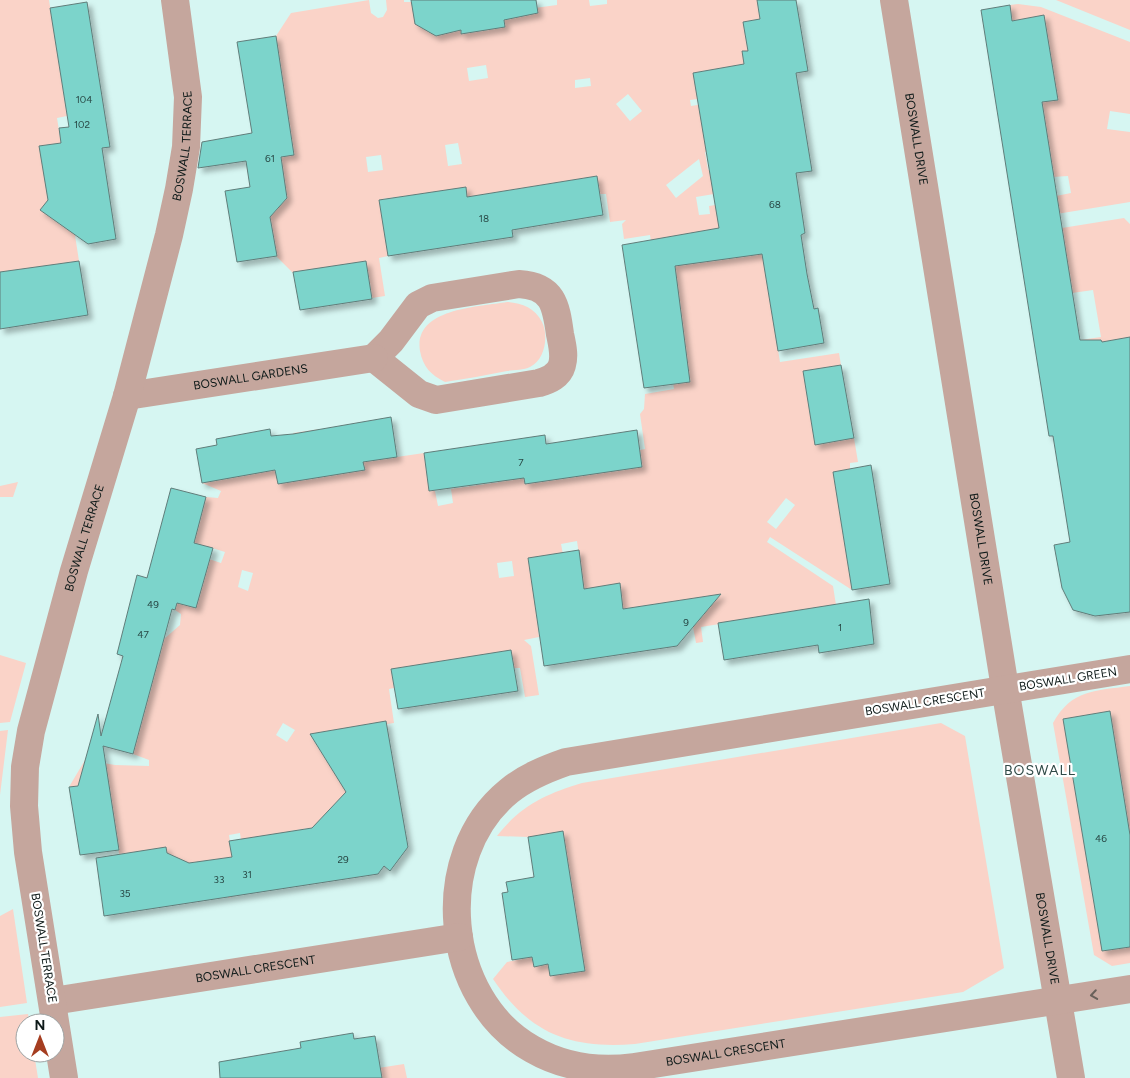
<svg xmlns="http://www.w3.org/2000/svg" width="1130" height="1078" font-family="Figtree,sans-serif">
  <defs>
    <filter id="shadow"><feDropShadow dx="4.5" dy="4.5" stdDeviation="2.5" flood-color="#0004"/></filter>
  </defs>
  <rect width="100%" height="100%" fill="#d6f6f2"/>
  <path fill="#fad3c8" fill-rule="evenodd" d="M0,0H49L67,116L57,118L61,143L40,146L72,216L79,261L69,262L0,292Z
    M369,0L371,13L378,18L383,17L387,10L386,0H404V2H412L458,13L462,34L505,27L501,0L527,9L557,5V0H589L590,6L607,4V0H757L760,19L743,22L748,51H743L749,90L708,70L694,73L698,99L690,100L691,106L749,97L759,232L780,362L839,353L841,365L803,372L815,444L854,438L858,462L850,463V469L833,472L852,590L770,537L767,542L833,586L836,605L701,627L703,642L696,643L691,616L683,600L614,610L535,603L539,637L524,640L531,646L539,695L525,697L520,668L391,669L394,688L389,689L394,723L387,724L389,739L356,745L310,735L347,793L337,824L290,831L245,894L228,898L224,873L218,874L216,859L122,874L108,781L69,787L85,760L115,765L149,766V760L133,754L164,639L180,625L181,614L175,610L206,497L218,498L221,491L202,483L275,470L278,484L301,479L293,433L320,429L326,468L364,469L363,462L424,453L429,491H435L438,506L453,503L451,489L500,482L495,443L522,467L525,484L642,467L640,450L645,449L640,414L644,409L645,394L674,389L650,235L624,239L622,224L626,220L610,222L606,194H600L597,176L480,195L483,213L412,195L382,199L385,217L382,218L388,256L379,258L385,296L372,298L366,261L293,273L276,256L268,206L281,204L287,198L285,187H250L247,167L276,163L275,157L294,154L276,36L291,13ZM486,65L488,78L469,81L467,68ZM590,78L591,86L575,88V80ZM628,94L642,111L630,121L616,104ZM458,143L462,164L448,166L445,145ZM717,150L720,168L708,170L705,152ZM381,155L383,170L368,172L366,157ZM699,159L703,176L676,198L666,185ZM720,193L722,204L709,206L710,214L699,215L696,197ZM786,498L795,505L776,529L767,522ZM577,541L580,562L565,565L561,544ZM209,547L225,552L221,563L206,558ZM512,561L514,576L499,578L497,563ZM242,570L253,573L248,591L238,587ZM283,723L295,730L287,742L276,735ZM240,833L242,847L231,849L229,835Z
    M1056,0H1130V30Z
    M1018,4L1041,7L1130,42V114L1110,111L1107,129L1130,132V202L1032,218L1056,196L1071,193L1068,176L1053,177L1042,102L1058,100L1056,87L1040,90L1050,53L1044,16L1012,21L1010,5Z
    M1124,218L1130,224V439L1080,340L1101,337L1093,290L1072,293L1062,228Z
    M507,302C522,303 535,308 542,322C549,336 545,360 530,367C524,370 514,370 507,371C486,375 466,379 445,382C431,375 423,367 420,351C413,308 479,307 507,302Z
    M18,482L13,497H0V486Z
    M0,655L26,663L10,722L0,723Z
    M1130,686V963L1112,966L1094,955L1053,723C1072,689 1095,691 1130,686Z
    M941,723L965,736L1004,968L963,992L635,1044C570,1049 530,1034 493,979L507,962L532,957L534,967L548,964L550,976L585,970L528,837L497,836C521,805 546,794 582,783Z
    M8,730L0,795V731Z
    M13,909L27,1003L0,1007V916Z
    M28,1014L30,1023H25V1053H34L38,1078H0V1017Z
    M404,1064L407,1078H360L359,1071Z"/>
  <path fill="#7bd4cb" stroke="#617d7a" filter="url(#shadow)" d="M411,0H536L538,13L504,20L505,27L461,34V30L436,36L415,24Z
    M757,0H796L808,71L796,73L812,171L796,173L805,233L801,235L807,274L814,309L818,308L824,343L778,351L762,254L675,266L690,382L644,388L622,245L719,228L693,73L744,64L742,51H748L743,22L760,19Z
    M87,2L110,147L102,148L116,239L88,244L40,210L48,200L39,146L61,143L59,128L69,127L50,8Z
    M1010,5L1012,21L1044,15L1058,100L1042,102L1080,340H1101L1102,342L1130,337V612L1095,616L1073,610L1062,588L1054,545L1070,542L1053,436H1049L981,10Z
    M276,36L294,155L281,157L287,198L270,217L277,256L237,262L225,191L250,187L246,161L198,168L202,142L252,133L237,42Z
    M597,176L603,215L512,230L513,237L388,256L379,200L466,187L467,197Z
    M79,261L88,315L0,329V272Z
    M366,261L372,299L300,310L293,272Z
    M841,365L854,438L815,445L803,371Z
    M391,417L397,457L363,462L365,470L278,484L275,470L202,483L196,449L217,445L216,439L270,429L271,436L293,434Z
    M637,430L642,467L525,484L524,478L429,491L424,453L545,435L546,444Z
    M871,465L890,584L852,590L833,472Z
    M171,488L206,497L194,543L213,548L196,608L177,603L175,610L172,609L133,754L103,746L119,850L80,855L69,787L78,786L98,714L101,736L123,656L117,654L137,575L147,578Z
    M579,550L584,589L620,583L623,609L721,594L677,646L544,666L528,558Z
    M869,599L874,644L819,653L818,645L724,660L718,623Z
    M511,650L518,691L398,709L391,669Z
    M1110,711L1130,835V947L1102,951L1063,719Z
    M386,721L408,847L390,871L384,866L378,874L104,916L96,858L166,847L167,853L189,863L232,857L229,841L312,828L346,792L310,734Z
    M563,831L585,971L550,976L548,964L534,967L532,957L512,960L502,893L508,892L506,882L534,877L528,837Z
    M353,1033L354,1039L375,1036L382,1078H220L219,1062L301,1048L300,1042Z"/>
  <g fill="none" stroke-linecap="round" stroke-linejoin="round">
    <g stroke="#c5a69d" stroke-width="28">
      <path id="s1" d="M894,0L1005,688L1071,1078"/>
      <path d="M519,284C553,286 556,305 560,334C562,344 565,355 562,365C559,376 549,380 539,383L436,400L419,394L374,358L391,341L418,305L432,298Z"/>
      <path id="s2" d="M127,396L374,358"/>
      <path id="s3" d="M1130,669L566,762C546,769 526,777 509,791C430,855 443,999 532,1049C565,1068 598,1072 634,1067L1130,989"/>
      <path id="s4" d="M53,1001L459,937"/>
      <path id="s5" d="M64,1078L28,852L24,806L25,767L31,731L74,571L127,396L169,235L179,189L186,147L188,97L175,0"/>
    </g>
  </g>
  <defs><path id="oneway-chevron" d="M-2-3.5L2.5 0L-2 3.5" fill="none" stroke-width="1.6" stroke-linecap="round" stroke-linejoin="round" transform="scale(1.25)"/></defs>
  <use stroke="#69605a" href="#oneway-chevron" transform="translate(1094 995) rotate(171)"/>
  <g text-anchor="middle" stroke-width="4.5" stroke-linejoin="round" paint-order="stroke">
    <g font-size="10" fill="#284845">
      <text x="84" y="103">104</text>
      <text x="82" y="128">102</text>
      <text x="270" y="162">61</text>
      <text x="775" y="208">68</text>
      <text x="484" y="222">18</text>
      <text x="521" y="466">7</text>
      <text x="153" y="608">49</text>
      <text x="686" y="626">9</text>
      <text x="840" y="631">1</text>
      <text x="143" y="638">47</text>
      <text x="1101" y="842">46</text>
      <text x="343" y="863">29</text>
      <text x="247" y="878">31</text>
      <text x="219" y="883">33</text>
      <text x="125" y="897">35</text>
    </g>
    <g font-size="12" fill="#0d1918" stroke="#fff">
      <text dy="4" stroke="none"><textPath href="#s1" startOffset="141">BOSWALL DRIVE</textPath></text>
      <text dy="4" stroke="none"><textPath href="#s5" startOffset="956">BOSWALL TERRACE</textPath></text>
      <text dy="4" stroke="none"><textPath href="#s2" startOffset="125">BOSWALL GARDENS</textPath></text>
      <text dy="4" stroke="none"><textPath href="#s5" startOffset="551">BOSWALL TERRACE</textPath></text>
      <text dy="4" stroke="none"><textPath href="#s1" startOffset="546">BOSWALL DRIVE</textPath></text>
      <text transform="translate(1068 679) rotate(-9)" y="4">BOSWALL GREEN</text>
      <text transform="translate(925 702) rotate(-9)" y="4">BOSWALL CRESCENT</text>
      <text dy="4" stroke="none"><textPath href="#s1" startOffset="951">BOSWALL DRIVE</textPath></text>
      <text transform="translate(44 948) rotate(81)" y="4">BOSWALL TERRACE</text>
      <text dy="4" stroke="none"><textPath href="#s4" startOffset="205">BOSWALL CRESCENT</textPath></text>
      <text dy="4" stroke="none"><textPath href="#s3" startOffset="1134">BOSWALL CRESCENT</textPath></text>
    </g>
    <g font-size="14" letter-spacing="1" fill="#304b48" stroke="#fff">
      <text x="1040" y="775">BOSWALL</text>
    </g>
  </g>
  <g transform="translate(40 1038)"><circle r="24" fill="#ffffff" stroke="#9ea3a3"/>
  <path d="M0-4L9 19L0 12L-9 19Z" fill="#a53d20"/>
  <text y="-8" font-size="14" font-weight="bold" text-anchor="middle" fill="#0d1918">N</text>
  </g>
</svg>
